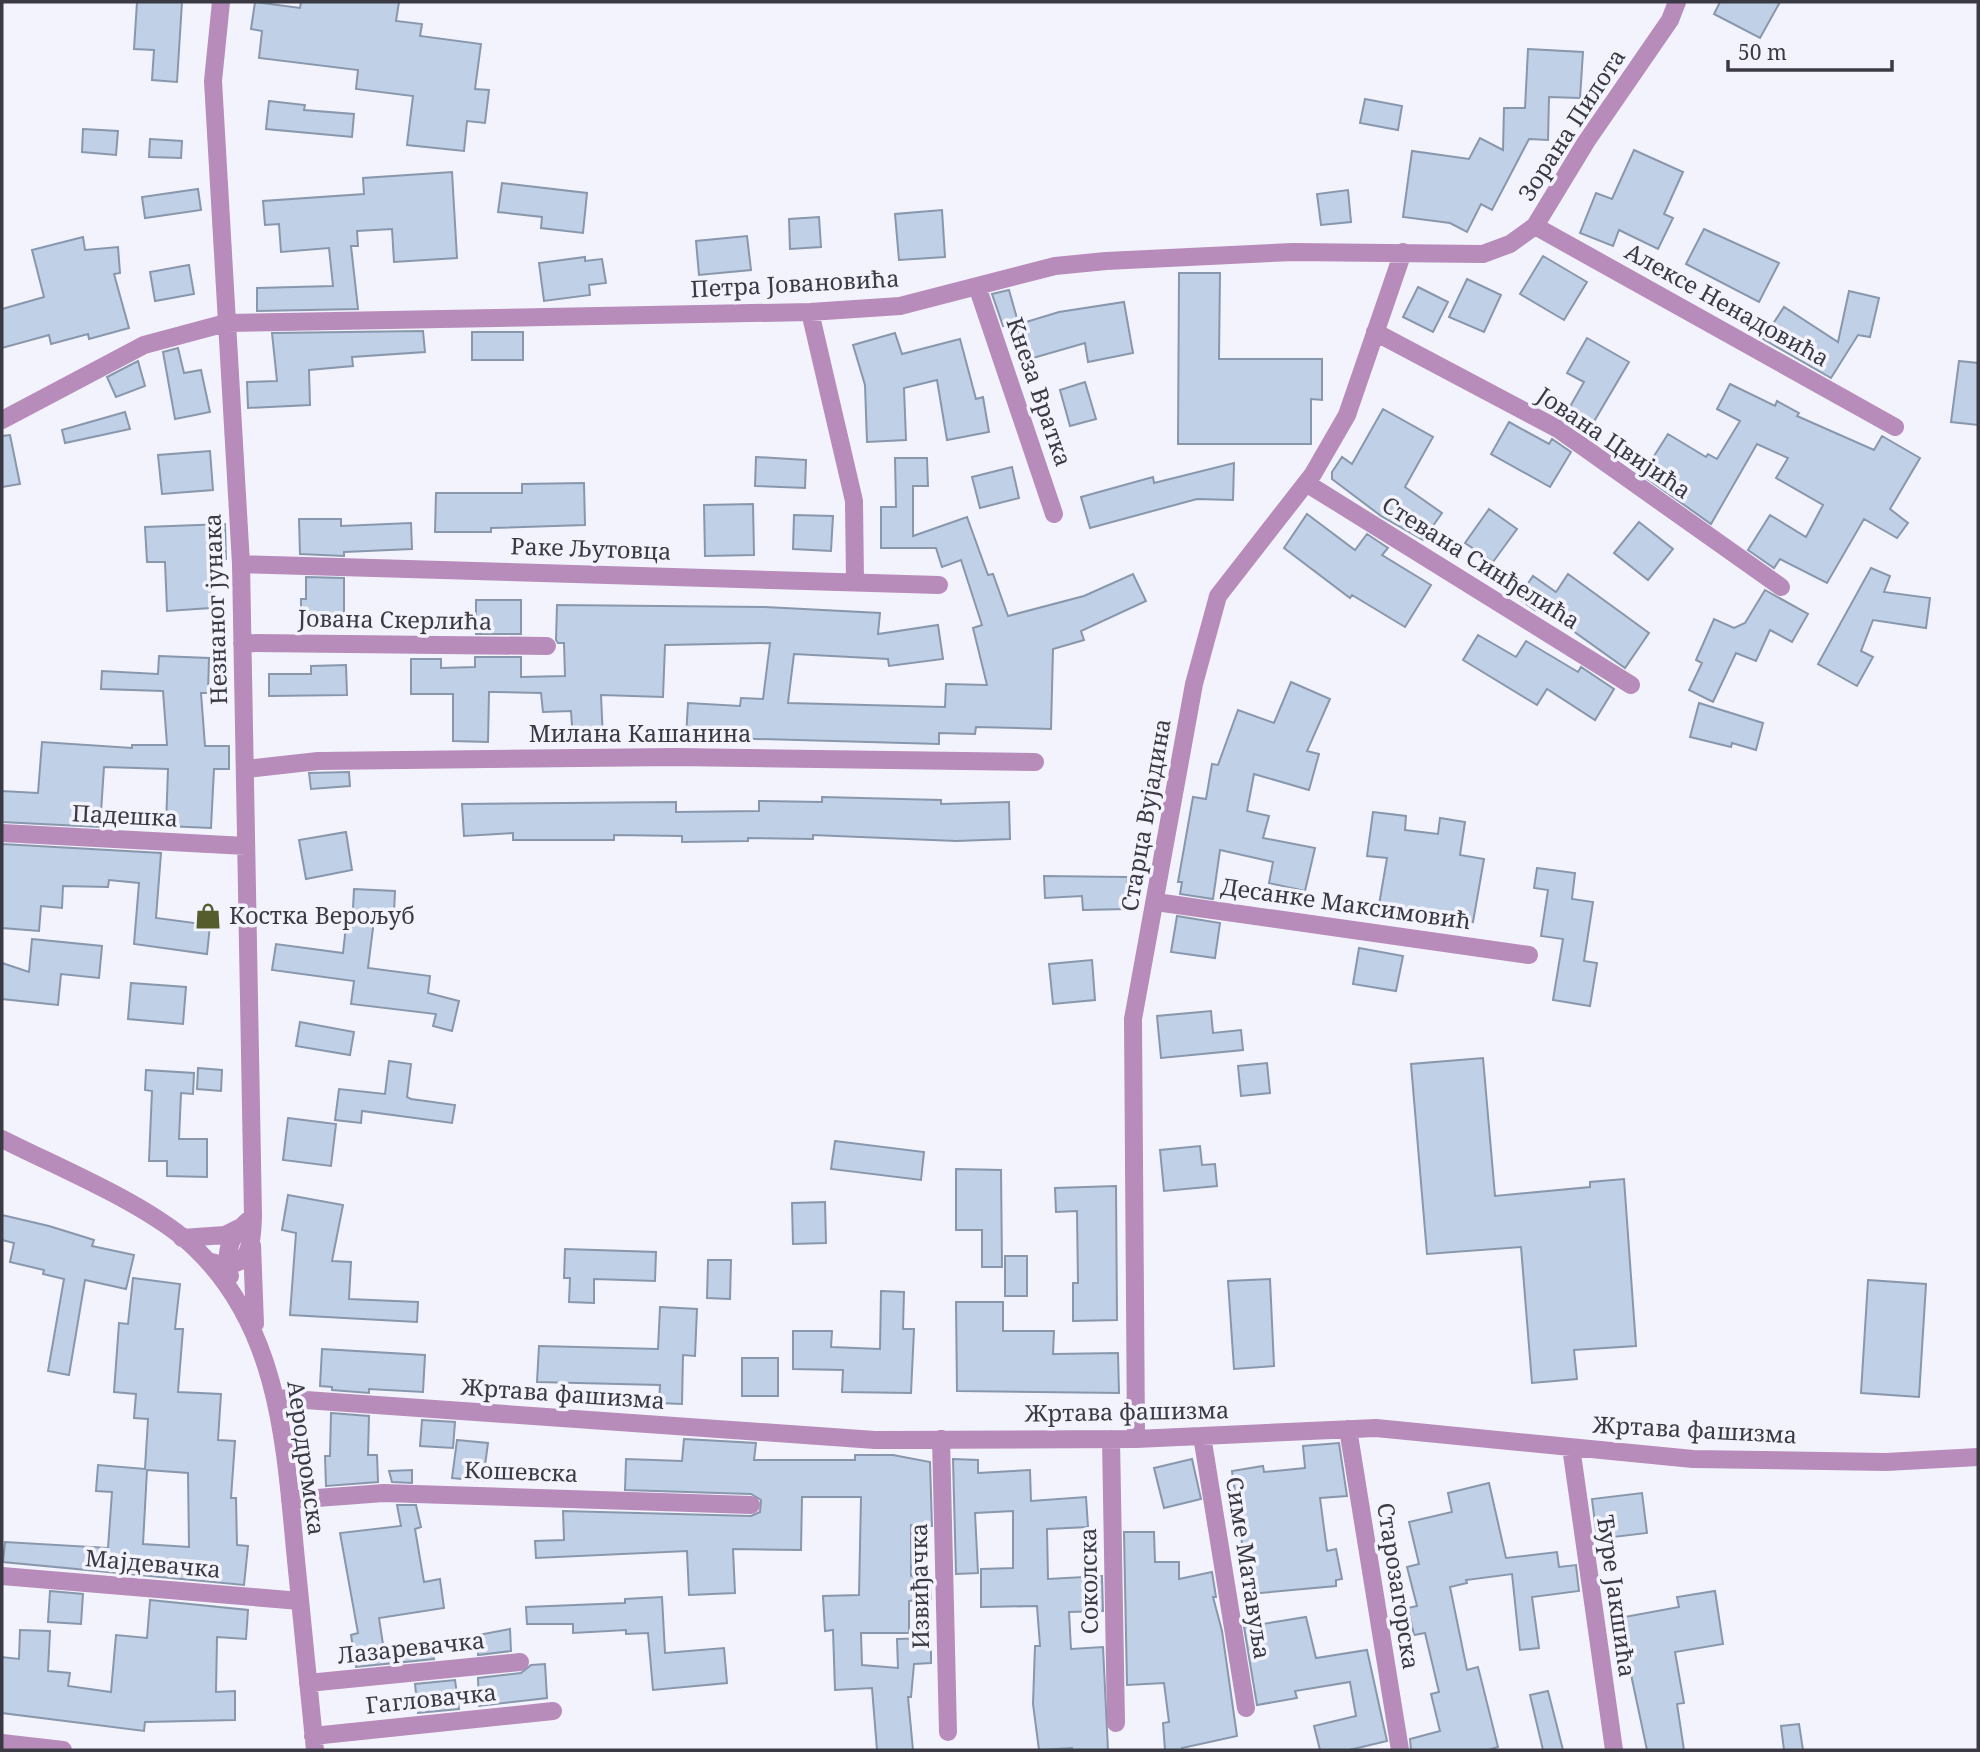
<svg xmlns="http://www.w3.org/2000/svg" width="1980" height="1752" font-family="'Noto Serif',serif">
  <rect width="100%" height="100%" fill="#f3f3fd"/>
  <path fill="#c0d0e6" stroke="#8897ac" stroke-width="2" fill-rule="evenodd" d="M137,2H182L177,82L152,80L154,50L134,49Z
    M255,2L300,8L301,2H399L396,21L422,24L420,36L481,44L475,89L489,90L485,123L467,121L464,151L407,145L413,96L356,89L358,70L259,58L262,31L251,29Z
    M1720,2H1780L1760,38L1714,14Z
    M1528,49L1583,52L1580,98L1549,97L1548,140L1529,139L1492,210L1481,204L1467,232L1450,223L1403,217L1412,151L1469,159L1480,138L1503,150L1504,108H1525Z
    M1365,99L1402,106L1398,130L1360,123Z
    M269,101L305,105L304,110L354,114L352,137L266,129Z
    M83,129L118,131L116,155L82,152Z
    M150,139L182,141L181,158L149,157Z
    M1634,150L1683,172L1664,214L1673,218L1658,249L1619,230L1613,246L1580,233L1596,193L1612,199Z
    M452,172L457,258L394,262L392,229L357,231L358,246H351L358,309L257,311V288L333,286L329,248L281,252L279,224L265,225L263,201L364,194L363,178Z
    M502,183L587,193L583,233L541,228L542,217L498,212Z
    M198,189L201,210L145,218L142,197Z
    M1348,190L1351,222L1321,225L1317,194Z
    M942,210L945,257L899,260L895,214Z
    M819,217L821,247L790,249L789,219Z
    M1704,229L1779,263L1759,302L1686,264Z
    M747,236L751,270L699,275L696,241Z
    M83,237L85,250L118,247L120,273L114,274L129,328L89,339L88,334L51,344L49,335L2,348V309L44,297L32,250Z
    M1543,256L1587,282L1564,320L1520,294Z
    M585,257V261L602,259L606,283L589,285L590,295L544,301L539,263Z
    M189,265L194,294L155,301L150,272Z
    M1179,273H1220L1219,359H1322V400L1311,399V444H1178Z
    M1467,279L1501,295L1484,332L1449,317Z
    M1418,287L1448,302L1433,332L1403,317Z
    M1009,290L1018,322L1003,326L992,294Z
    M1849,291L1879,298L1870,337L1858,335L1831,378L1763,339L1784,307L1838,342Z
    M1124,302L1133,353L1088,362L1085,343L1026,360L1016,325L1059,312Z
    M423,331L425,352L352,357L353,366L309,370L310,405L248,408L247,382L277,381L272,333Z
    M472,332H523V360H472Z
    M895,333L902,354L960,339L976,399L983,397L989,432L947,440L937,380L904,388L906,440L867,442L865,385L853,345Z
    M1587,338L1629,362L1586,435L1563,419L1584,382L1567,373Z
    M178,348L184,373L201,370L210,412L175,419L163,352Z
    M138,361L145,386L116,397L107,377Z
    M1959,361L1978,363V425L1951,422Z
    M1085,382L1096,419L1070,426L1060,390Z
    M1730,384L1775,406L1777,401L1799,413L1797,416L1874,450L1882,436L1920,458L1890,509L1908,523L1897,538L1864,519L1827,583L1780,559L1774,568L1748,550L1770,515L1806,537L1823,505L1776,478L1788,458L1757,444L1711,524L1642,475L1668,434L1706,457L1708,454L1717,459L1740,421L1717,409Z
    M1383,409L1433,437L1405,487L1442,513L1423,540L1381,516L1332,479V472L1342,457L1352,464Z
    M125,412L130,429L65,443L62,430Z
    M1509,422L1549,444L1552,439L1571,452L1550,487L1491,454Z
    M10,435L20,484L2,487V436Z
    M210,451L213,490L162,494L158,455Z
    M756,457L806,460L805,488L755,486Z
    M895,458H927L928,486H913V536L967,517L988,575L993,574L1008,616L1084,596L1133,574L1146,601L1081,631L1084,640L1053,649L1051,729L976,727L975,734L939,733V744L686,737L688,703L740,706L741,698L763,699L770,643L665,645L663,697L601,695L603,739L573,740L571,711L543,712L541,693L497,692H489L488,742L453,741V694H411V659H441V668L475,667V657H521V677L565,676L564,643H558L556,640L557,605L765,607L880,613L878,634L938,625L943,659L889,666L888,659L794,654L788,703L945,707L946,684L987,685L973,628L982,625L961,560L942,567L936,548H881V507H896Z
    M1234,463L1233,500L1197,499L1090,528L1081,497L1153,477L1154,483Z
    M1012,467L1019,498L980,508L972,477Z
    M584,483L585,525L491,528V532H435L436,493H522V484Z
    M753,504L754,555L705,556L704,505Z
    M1489,509L1517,529L1493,562L1465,543Z
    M1307,514L1355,550L1367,534L1388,548L1382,555L1431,585L1405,627L1352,595L1350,598L1284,548Z
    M794,515L833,516L831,551L793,549Z
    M299,519H341V526L411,523L412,549L344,552V556L300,554Z
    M1639,522L1673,549L1648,580L1614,553Z
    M225,524L226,559L209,560L211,608L167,611L165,562H147L145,527Z
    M1871,568L1890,576L1884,592L1930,598L1926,628L1873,620L1861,651L1873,657L1857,686L1818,664Z
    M1568,574L1649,633L1625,668L1538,606L1535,610L1518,598L1533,576L1556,592Z
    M306,577L344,578V626H301V599H306Z
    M1765,590L1808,614L1792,642L1770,630L1756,661L1736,653L1713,702L1689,690L1702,663L1696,660L1714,619L1734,628L1745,623Z
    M476,600H521V634H476Z
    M1478,635L1516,657L1526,641L1578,672L1581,667L1614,689L1595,720L1547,689L1537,705L1463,660Z
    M159,656L209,658L208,693H201L205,746H229V769H214L211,828L166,826L168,769L104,767L100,827L2,822V791L38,793L42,742L132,748V745H167L163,691L101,689L102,671L158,674Z
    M346,665L347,695L269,696V674H311V666Z
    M1291,682L1330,699L1307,751L1319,754L1309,790L1254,774L1247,811L1269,816L1263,838L1315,848L1305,891L1269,883L1273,862L1220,850L1213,899L1180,894L1182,882H1178L1193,797L1206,799L1212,764L1218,765L1238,710L1274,723Z
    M1699,703L1763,723L1756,750L1732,743L1731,747L1690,737Z
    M349,772L350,786L311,789L309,773Z
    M822,797L941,800V804L1009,802L1010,839L956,841L813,835V839L748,838V841L682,842V836L614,835V840H513V833L464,836L462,804L676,802V812L759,811V801L822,802Z
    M1373,812L1406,816L1405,830L1438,834L1440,818L1465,822L1460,855L1484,859L1473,922L1379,905L1387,858L1367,856Z
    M346,832L352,870L306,879L299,840Z
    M2,844L161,853L156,918L210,925L207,954L134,944L139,883L109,880L108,887L63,886L62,908L41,906L39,931L2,928Z
    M1537,868L1575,873L1572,899L1593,902L1584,961L1597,963L1590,1006L1553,1000L1563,939L1541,936L1548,890L1534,888Z
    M1044,876L1127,877V909L1083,910L1082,896L1045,898Z
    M354,889L395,891L394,913L375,912L368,968L430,976L428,993L459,1001L452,1031L433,1026L436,1014L351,1004L354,981L272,970L276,944L343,953L346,926L352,927Z
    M1177,916L1220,923L1215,958L1171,952Z
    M32,939L102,946L99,978L61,974L58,1005L2,999V963L29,972Z
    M1359,948L1403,956L1396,991L1353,984Z
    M1092,960L1095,1000L1053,1004L1049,964Z
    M131,983L186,987L183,1024L128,1019Z
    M1211,1011L1213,1033L1241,1030L1243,1050L1161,1058L1157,1016Z
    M300,1022L354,1032L350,1055L296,1046Z
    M1483,1058L1495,1196L1590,1187V1182L1624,1179L1636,1346L1574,1350L1577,1379L1532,1383L1521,1247L1427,1254L1411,1064Z
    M389,1061L411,1064L407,1097L411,1099L455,1105L452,1123L362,1111L361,1123L335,1120L339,1089L385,1094Z
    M1267,1063L1270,1093L1241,1096L1238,1066Z
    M198,1068L222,1070L221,1091L197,1089Z
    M146,1070L194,1073L193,1094L181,1093L179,1139H207V1177L167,1176V1161H149L152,1091L145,1090Z
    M288,1118L336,1124L331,1166L283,1160Z
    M835,1141L924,1152L921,1180L831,1169Z
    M1200,1146L1202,1165L1215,1164L1217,1186L1164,1191L1160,1150Z
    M956,1169L1001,1170L1002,1267H982V1230H956Z
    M1116,1186L1117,1320L1073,1321V1283H1078L1077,1211L1056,1212L1055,1188Z
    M288,1195L343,1205L332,1261L351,1262L349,1299L418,1302L417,1322L290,1315L296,1233L282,1230Z
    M825,1202L826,1243L793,1244L792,1203Z
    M2,1215L49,1226L94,1240L92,1246L134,1255L126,1289L85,1280L69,1375L48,1371L64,1279L43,1274L44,1270L10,1262L14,1243L2,1240Z
    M565,1249L656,1252L655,1281L594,1279V1303L569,1302L570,1278H564Z
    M1005,1256H1027V1296H1005Z
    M708,1260H731L730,1299L707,1298Z
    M133,1278L180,1284L175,1329H183L178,1392L221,1394L218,1440L235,1441L231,1498H236L237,1545L248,1546L244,1585L3,1562L5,1542L108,1548L112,1492L96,1491L98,1465L145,1469L148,1419L134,1418L136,1394L114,1392L119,1323L128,1324ZM147,1470L188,1473L189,1547L143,1544Z
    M1270,1279L1274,1366L1234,1369L1228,1281Z
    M1868,1280L1926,1284L1919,1397L1861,1393Z
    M881,1291L904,1292L903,1329H914L911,1393L842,1392L843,1370L793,1369V1331H832L831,1347L880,1349Z
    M956,1302H1003V1331H1054L1053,1354L1118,1353L1119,1393L957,1391Z
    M660,1307L697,1309L695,1356L683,1355L682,1404L659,1403L660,1385L537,1382L539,1346L658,1349Z
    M322,1349L425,1355L423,1392L369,1389V1393L332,1390V1387L320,1386Z
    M742,1358H778V1396H742Z
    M331,1413L369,1416L368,1455H377L378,1482L326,1486L325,1456H330Z
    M422,1420L455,1422L453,1448L420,1446Z
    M684,1439L756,1443L754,1460H855V1455H893L930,1462L932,1526L911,1525V1576L929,1574L931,1599L909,1601V1633H861L862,1665L898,1668L897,1639L931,1638V1663L914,1664L911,1697H908L913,1750H877L872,1688L835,1690L833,1630L825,1631L823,1596L859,1595L861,1497H802L801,1550L733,1549L735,1593L689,1595L687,1551L536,1558L535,1541L564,1540L563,1511L751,1516L760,1512L761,1500L751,1494L625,1490L626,1459L682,1461Z
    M457,1440L488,1443L483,1481L452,1478Z
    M1339,1443L1347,1496L1320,1498L1327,1551L1336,1549L1342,1579L1336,1580V1586L1249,1594L1232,1471L1263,1466L1264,1472L1305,1468L1303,1446Z
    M953,1459L978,1460V1473L1030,1470L1031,1501L1086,1497L1088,1527L1047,1529L1048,1579L1102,1576L1103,1611L1069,1612L1071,1649L1103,1647L1108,1750H1072V1748L1039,1750L1033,1704L1035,1646H1040L1037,1606L981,1607V1569L1013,1568V1511L975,1513L978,1573L956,1574Z
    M1192,1459L1201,1499L1164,1508L1154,1468Z
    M412,1470V1483L392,1482L389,1471Z
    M1489,1483L1506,1558L1557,1552L1559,1567L1576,1565L1579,1591L1532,1597L1539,1648L1520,1650L1512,1574L1466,1580L1467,1583L1450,1587L1467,1670L1478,1667L1498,1747L1488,1750H1411L1410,1739L1440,1731L1431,1694L1439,1692L1425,1633L1414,1635L1408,1608L1417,1606L1407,1567L1419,1564L1409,1522L1452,1512L1448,1493Z
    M1642,1493L1647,1533L1597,1539L1592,1499Z
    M397,1505H416L421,1527L415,1529L424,1582L440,1579L444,1608L379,1618L384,1651L431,1643L434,1659L356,1667L351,1635L358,1633L340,1533L401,1526Z
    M1124,1532H1154L1155,1562H1179V1579L1212,1572L1216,1597H1213L1222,1631L1237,1736L1182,1748V1750H1165L1163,1723L1169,1722L1164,1683L1127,1685Z
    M50,1591L83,1594L81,1624L48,1622Z
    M1715,1591L1723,1644L1675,1652L1684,1703L1677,1704L1684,1750H1647L1619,1618L1679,1607L1677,1597Z
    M662,1597L665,1653L724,1648L727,1683L653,1690L648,1633L626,1634V1630L573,1633V1624H527L526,1607L625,1603V1599Z
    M150,1600L248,1610L246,1639L217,1637L216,1692L235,1691V1720L145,1722L144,1731L2,1713V1657L19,1659L20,1630L50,1631L48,1671L70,1673L68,1686L111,1692L116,1635L147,1638Z
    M1306,1617L1316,1658L1367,1650L1387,1741L1349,1750H1320L1314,1726L1356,1716L1350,1682L1295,1691L1297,1698L1257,1705L1244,1627Z
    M510,1629L511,1651L478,1655V1635Z
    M545,1664L547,1698L479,1706L478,1678L521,1673L531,1665Z
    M455,1680L459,1709L418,1713L415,1684Z
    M1548,1691L1563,1750H1543L1530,1695Z
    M1799,1724L1803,1750H1784L1781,1726Z"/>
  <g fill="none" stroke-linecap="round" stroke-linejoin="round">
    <path stroke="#b78bba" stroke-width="18" d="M1535,226L1895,427
      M977,286L1054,514
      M810,312L854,501L855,580
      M1375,332L1558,429L1781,587
      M2,420L144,345L226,323L810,312L900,306L1055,266L1106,261L1293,252L1483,254L1510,244L1535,226L1586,142L1670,20L1677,2
      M1306,483L1631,685
      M241,564L939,585
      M242,643L547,646
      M246,769L318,761L675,757L1035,762
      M2,833L246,846
      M1156,902L1529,955
      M2,1139C59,1168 151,1205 196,1249C281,1331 285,1448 296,1560C302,1623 309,1687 315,1750
      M182,1238L225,1235L239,1228
      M252,1245L255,1324
      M208,1261C249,1274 252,1248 253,1216L241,564L213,81L221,2
      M230,1276C223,1247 232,1234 253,1216
      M277,1398L875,1440L1136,1439L1376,1428L1693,1459L1886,1462L1978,1457
      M1348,1429L1400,1750
      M1202,1436L1246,1708
      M941,1439L948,1732
      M1111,1439L1116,1723
      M1136,1439L1133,1019L1194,684L1218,596L1313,474L1347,415L1403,252
      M1571,1447L1614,1750
      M290,1500L384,1493L751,1505
      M2,1576L300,1601
      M308,1683L520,1662
      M313,1736L553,1711
      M2,1743L63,1750"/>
  </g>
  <defs>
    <g id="shop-bare" transform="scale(2.1)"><path d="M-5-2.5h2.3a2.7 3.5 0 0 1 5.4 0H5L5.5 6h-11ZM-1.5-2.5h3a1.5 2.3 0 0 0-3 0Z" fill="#565d2c" stroke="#f3f3fd" stroke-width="2.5" paint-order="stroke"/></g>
  </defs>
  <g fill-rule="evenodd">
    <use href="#shop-bare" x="208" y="916"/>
  </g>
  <g text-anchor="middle" stroke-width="7" stroke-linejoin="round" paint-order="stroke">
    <g font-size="23" fill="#3b3a44" stroke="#f3f3fd">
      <text transform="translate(1572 125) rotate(-57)" y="8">Зорана Пилота</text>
      <text transform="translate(795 284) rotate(-3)" y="8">Петра Јовановића</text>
      <text transform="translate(1727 305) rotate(29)" y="8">Алексе Ненадовића</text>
      <text transform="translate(1039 392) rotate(71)" y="8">Кнеза Вратка</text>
      <text transform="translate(1614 443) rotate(34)" y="8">Јована Цвијића</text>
      <text transform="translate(591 549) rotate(2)" y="8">Раке Љутовца</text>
      <text transform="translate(1481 563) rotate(32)" y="8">Стевана Синђелића</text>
      <text transform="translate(216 609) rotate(-92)" y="8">Незнаног јунака</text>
      <text transform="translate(395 620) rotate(1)" y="8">Јована Скерлића</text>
      <text x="640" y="742">Милана Кашанина</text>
      <text transform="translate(1146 815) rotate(-80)" y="8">Старца Вујадина</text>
      <text transform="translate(125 816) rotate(3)" y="8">Падешка</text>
      <text transform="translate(1346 904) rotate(8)" y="8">Десанке Максимовић</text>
      <text transform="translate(563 1394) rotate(4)" y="8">Жртава фашизма</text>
      <text transform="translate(1127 1412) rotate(-1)" y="8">Жртава фашизма</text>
      <text transform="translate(1695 1430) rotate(3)" y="8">Жртава фашизма</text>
      <text transform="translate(306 1458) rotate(82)" y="8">Аеродромска</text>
      <text transform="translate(521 1472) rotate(2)" y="8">Кошевска</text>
      <text transform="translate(153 1564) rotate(5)" y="8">Мајдевачка</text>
      <text transform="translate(1248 1568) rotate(81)" y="8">Симе Матавуља</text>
      <text transform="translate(1089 1581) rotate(-91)" y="8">Соколска</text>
      <text transform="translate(920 1586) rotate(-91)" y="8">Извиђачка</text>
      <text transform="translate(1398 1586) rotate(81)" y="8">Старозагорска</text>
      <text transform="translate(1616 1596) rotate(82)" y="8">Ђуре Јакшића</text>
      <text transform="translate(411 1648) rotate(-6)" y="8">Лазаревачка</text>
      <text transform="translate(431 1699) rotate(-6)" y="8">Гагловачка</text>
    </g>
    <g font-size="23" fill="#3b3a44" stroke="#f3f3fd" text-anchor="start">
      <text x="229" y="924">Костка Верољуб</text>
    </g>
  </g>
  <rect width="1980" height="1752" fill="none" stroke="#3b3a44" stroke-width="7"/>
  <path d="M1728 60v10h164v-10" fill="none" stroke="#3b3a44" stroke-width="3.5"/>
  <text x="1738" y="60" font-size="21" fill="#3b3a44" stroke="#f3f3fd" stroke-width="5" paint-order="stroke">50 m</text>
</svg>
